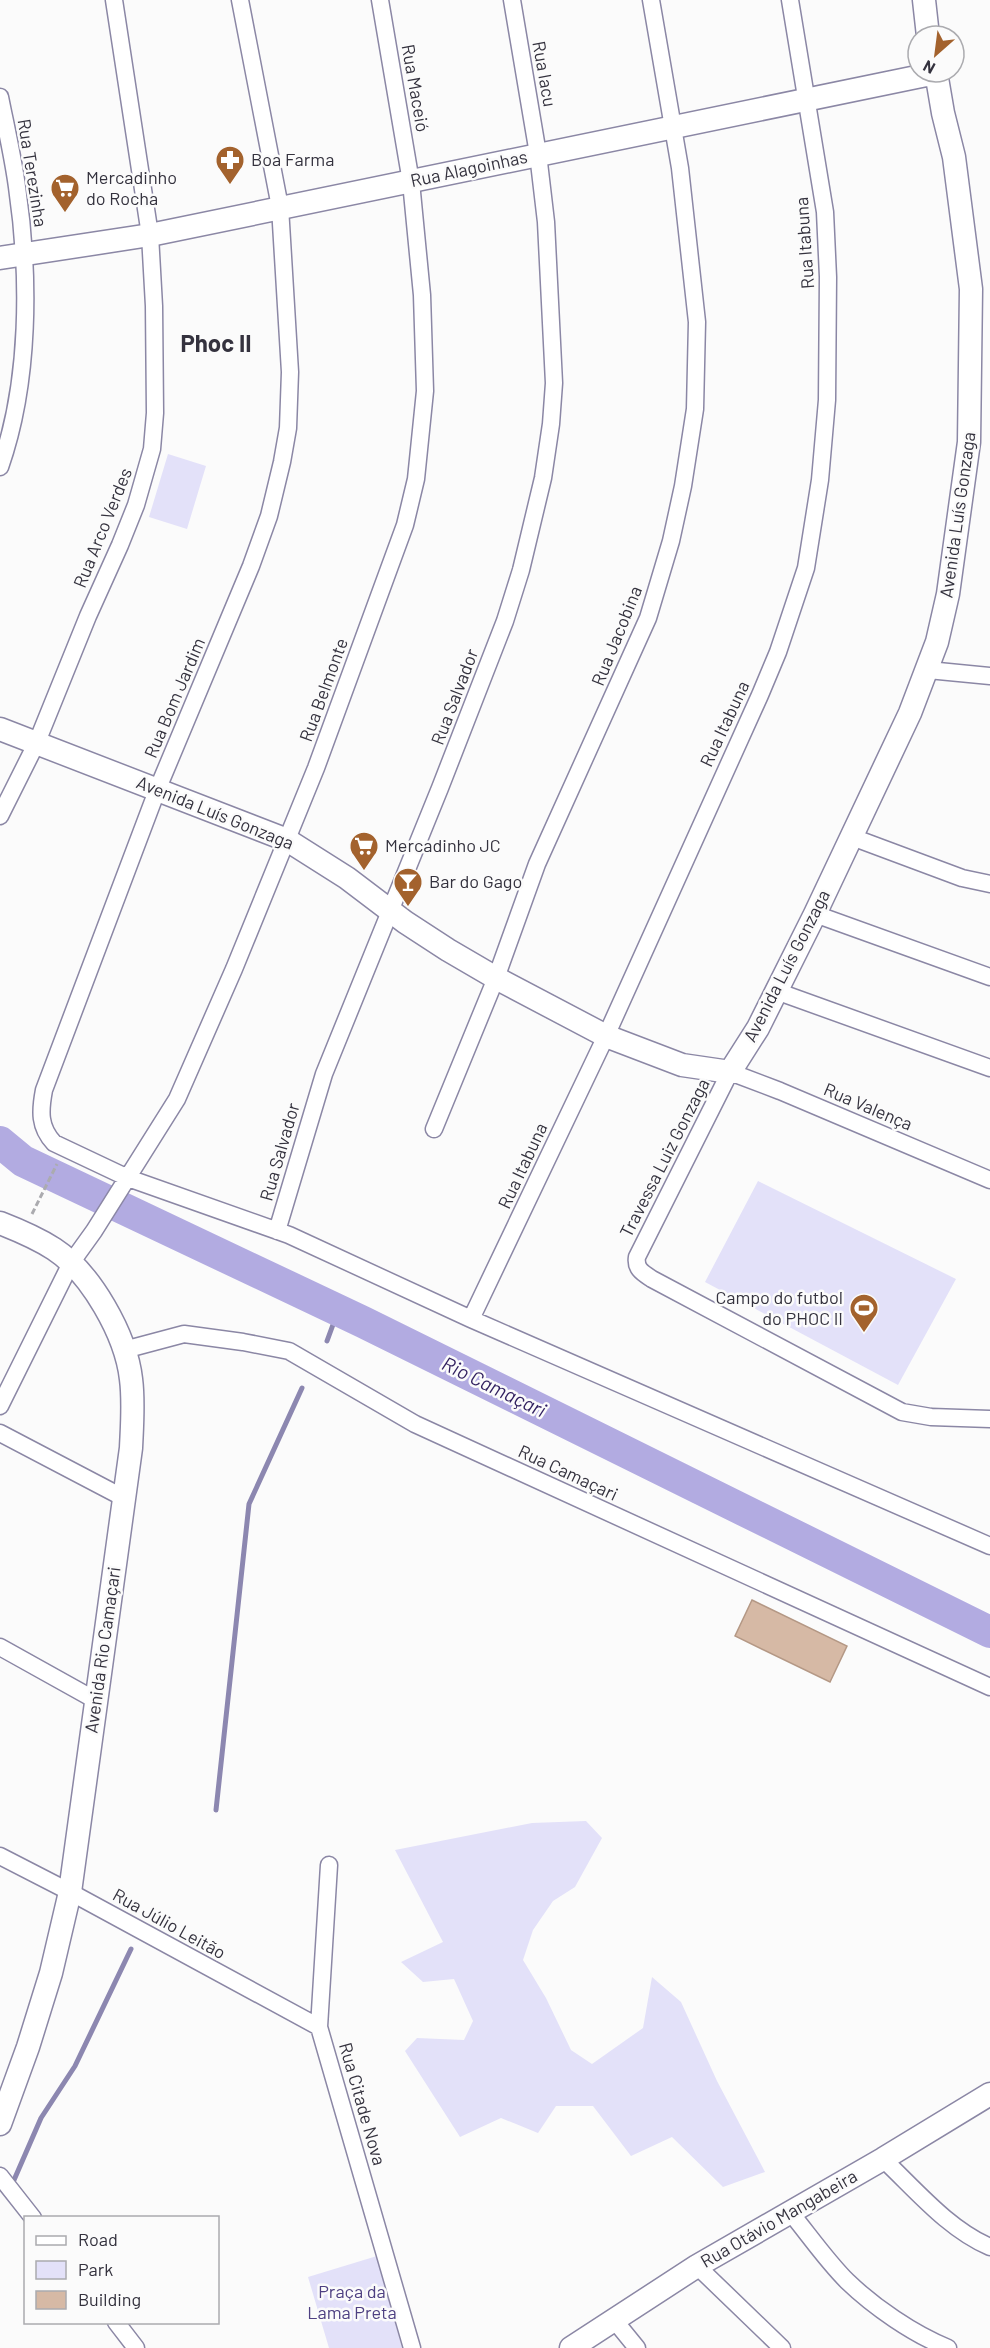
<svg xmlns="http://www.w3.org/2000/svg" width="990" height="2348" font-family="Barlow,sans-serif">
  <rect width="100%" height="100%" fill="#fbfbfb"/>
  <path fill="#e3e1f9" d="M168,454L206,466L187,529L149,517Z
    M758,1181L956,1279L898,1385L705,1282Z
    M586,1821L602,1838L575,1887L553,1901L533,1930L523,1960L546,1998L571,2050L592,2064L643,2028L652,1977L681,2002L717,2081L765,2172L723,2187L672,2137L631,2156L593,2106H556L538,2133L501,2118L460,2137L405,2051L417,2038L464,2040L473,2021L454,1979L423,1982L401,1962L443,1942L395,1850L532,1823Z
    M377,2256L402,2348H329L308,2277Z"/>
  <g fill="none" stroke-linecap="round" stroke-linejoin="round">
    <path stroke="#8c87b0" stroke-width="5" d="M327,1341L338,1311
      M216,1810L249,1504L302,1388
      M14,2180L41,2118L75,2066L131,1949"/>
    <path stroke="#b2abe1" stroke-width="32" d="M0,1142L23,1161L363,1322L990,1632"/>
  </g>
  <path fill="#d6b9a5" stroke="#b49885" stroke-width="1.5" d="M752,1600L847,1646L830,1682L735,1636Z"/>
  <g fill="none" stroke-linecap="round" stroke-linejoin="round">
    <g stroke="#8b87a5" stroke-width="19">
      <path id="street" d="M240,0L280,207L290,372L288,428L282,462L269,516L251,566L158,788L44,1090C40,1111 39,1127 54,1143L128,1178L289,1235L471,1319L990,1546
        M0,97C6,127 13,157 17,187C30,276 30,382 0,467
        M928,670L990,676
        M0,816L37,742L88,616L120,545L136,505L152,449L155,413L154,306L150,235L114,0
        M852,837L962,878L990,884
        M815,914L990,977
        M776,991L990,1068
        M434,1129L496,978L537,864L648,618L671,541L683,486L695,409L697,322L680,168L651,0
        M990,1180L780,1091L730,1072L637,1257C635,1269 643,1273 652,1279L902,1412L931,1417L990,1419
        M277,1231L324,1074L440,788L505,621L521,570L543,478L551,424L554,383L546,222L538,154L512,0
        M471,1319L606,1036L760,695L778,652L806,568L820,480L827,400L828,277L825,212L790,0
        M124,1350L184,1334L243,1342L289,1351L415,1424L990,1687
        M0,1406L71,1263L94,1231L177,1099L234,969L316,768L405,525L416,479L425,391L422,295L411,182L380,0
        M0,1433L124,1498
        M0,1647L97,1701
        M0,1856L70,1892L319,2027
        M329,1865L319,2027L412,2348
        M883,2159C916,2190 948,2229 990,2247
        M0,2176L33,2218
        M790,2212C809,2235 826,2260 847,2281C874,2307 913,2334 948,2348
        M697,2266L782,2348
        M615,2321L637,2348
        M116,2322L136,2348"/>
    </g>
    <g stroke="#8b87a5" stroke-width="25">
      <path id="secondary" d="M924,0L928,36
        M0,258L150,235L936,73
        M0,729L287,840L347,878L405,922L448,950L496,978L606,1036L682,1065L730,1072L758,1028L815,914L910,713L937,642L948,594L969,442L971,289L954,157L943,113L936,72
        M0,1223C18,1230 37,1238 54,1249C91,1273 126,1335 131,1379C134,1402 132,1425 131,1448L70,1892L51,1973L28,2047L0,2124
        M571,2348L697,2266L883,2159L990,2094"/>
    </g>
    <path stroke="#ababaf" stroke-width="3" stroke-dasharray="6 3" stroke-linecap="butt" d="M32,1214L57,1164"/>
    <use href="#street" stroke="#fff" stroke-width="16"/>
    <use href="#secondary" stroke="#fff" stroke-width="22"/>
  </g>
  <defs>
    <g id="pharmacy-pin" transform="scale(1.5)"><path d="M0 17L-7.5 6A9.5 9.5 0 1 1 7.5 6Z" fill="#a3622d" stroke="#fbfbfb"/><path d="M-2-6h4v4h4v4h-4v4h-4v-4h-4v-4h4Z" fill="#fff"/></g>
    <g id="supermarket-pin" transform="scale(1.5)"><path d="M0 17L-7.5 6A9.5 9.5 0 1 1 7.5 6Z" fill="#a3622d" stroke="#fbfbfb"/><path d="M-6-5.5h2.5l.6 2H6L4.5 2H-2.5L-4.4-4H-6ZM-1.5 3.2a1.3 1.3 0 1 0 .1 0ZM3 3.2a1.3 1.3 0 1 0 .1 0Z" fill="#fff"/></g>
    <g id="bar-pin" transform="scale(1.5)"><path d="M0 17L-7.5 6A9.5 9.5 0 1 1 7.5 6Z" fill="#a3622d" stroke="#fbfbfb"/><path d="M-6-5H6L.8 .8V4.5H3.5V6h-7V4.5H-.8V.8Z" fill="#fff"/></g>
    <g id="stadium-pin" transform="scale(1.5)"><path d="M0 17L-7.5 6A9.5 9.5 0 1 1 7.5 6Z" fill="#a3622d" stroke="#fbfbfb"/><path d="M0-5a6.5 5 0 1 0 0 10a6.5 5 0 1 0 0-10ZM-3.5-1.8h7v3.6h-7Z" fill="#fff"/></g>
  </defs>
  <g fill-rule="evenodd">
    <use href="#pharmacy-pin" x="230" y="160"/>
    <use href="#supermarket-pin" x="65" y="188"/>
    <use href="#supermarket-pin" x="364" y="846"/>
    <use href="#bar-pin" x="408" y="882"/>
    <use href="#stadium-pin" x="864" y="1308"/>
  </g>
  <g text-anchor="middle" stroke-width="5" stroke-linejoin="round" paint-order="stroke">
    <g font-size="18" fill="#34323e" stroke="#fbfbfb">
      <text transform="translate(544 74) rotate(80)" y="6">Rua Iacu</text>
      <text transform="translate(415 88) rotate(80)" y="6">Rua Maceió</text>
      <text transform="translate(469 169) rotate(-12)" y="6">Rua Alagoinhas</text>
      <text transform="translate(32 173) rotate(81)" y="6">Rua Terezinha</text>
      <text transform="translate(805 243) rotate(-94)" y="6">Rua Itabuna</text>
      <text transform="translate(958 515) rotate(-82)" y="6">Avenida Luís Gonzaga</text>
      <text transform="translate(103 528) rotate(-68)" y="6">Rua Arco Verdes</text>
      <text transform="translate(617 636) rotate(-68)" y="6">Rua Jacobina</text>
      <text transform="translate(324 690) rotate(-70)" y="6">Rua Belmonte</text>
      <text transform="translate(455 697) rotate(-69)" y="6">Rua Salvador</text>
      <text transform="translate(175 698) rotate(-67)" y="6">Rua Bom Jardim</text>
      <text transform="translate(725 724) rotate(-65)" y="6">Rua Itabuna</text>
      <text transform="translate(215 813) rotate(22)" y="6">Avenida Luís Gonzaga</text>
      <text transform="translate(787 966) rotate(-63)" y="6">Avenida Luís Gonzaga</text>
      <text transform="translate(868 1107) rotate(23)" y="6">Rua Valença</text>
      <text transform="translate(280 1152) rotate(-74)" y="6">Rua Salvador</text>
      <text transform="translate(665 1158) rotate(-63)" y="6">Travessa Luiz Gonzaga</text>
      <text transform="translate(523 1166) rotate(-65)" y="6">Rua Itabuna</text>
      <text transform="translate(568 1473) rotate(25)" y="6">Rua Camaçari</text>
      <text transform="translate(103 1650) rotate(-82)" y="6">Avenida Rio Camaçari</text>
      <text transform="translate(169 1924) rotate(29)" y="6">Rua Júlio Leitão</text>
      <text transform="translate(362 2104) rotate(74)" y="6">Rua Citade Nova</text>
      <text transform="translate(779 2219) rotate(-30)" y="6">Rua Otávio Mangabeira</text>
    </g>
    <g font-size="18" fill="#34323e" stroke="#fbfbfb" text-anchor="start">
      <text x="251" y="166">Boa Farma</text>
      <text x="86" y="184">Mercadinho<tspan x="86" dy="21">do Rocha</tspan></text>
      <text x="385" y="852">Mercadinho JC</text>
      <text x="429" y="888">Bar do Gago</text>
      <text x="843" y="1304" text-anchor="end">Campo do futbol<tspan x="843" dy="21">do PHOC II</tspan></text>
    </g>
    <g font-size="18" fill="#4e4082" stroke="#fbfbfb">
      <text x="352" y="2298">Praça da<tspan x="352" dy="21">Lama Preta</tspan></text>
    </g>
    <g font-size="20" font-style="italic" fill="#301f5f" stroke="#fbfbfb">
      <text transform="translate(494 1387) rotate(26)" y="7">Rio Camaçari</text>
    </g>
    <g font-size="24" font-weight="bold" fill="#34323e" stroke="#fbfbfb">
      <text x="216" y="352">Phoc II</text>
    </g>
  </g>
  <rect x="24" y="2216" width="195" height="108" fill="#fbfbfb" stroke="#ababaf" stroke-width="1.5"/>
  <rect x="36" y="2236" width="30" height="9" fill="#ffffff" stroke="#ababaf" stroke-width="1.5"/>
  <text x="78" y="2246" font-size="18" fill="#34323e">Road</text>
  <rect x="36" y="2261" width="30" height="18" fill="#e3e1f9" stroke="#ababaf" stroke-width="1.5"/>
  <text x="78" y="2276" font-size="18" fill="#34323e">Park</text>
  <rect x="36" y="2291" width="30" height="18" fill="#d6b9a5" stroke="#ababaf" stroke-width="1.5"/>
  <text x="78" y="2306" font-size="18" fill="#34323e">Building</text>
  <g transform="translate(936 54) rotate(208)"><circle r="28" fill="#fbfbfb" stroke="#ababaf" stroke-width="1.5"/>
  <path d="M0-4.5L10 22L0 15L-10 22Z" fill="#a3622d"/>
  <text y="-9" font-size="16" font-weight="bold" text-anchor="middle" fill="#34323e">N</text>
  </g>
</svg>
